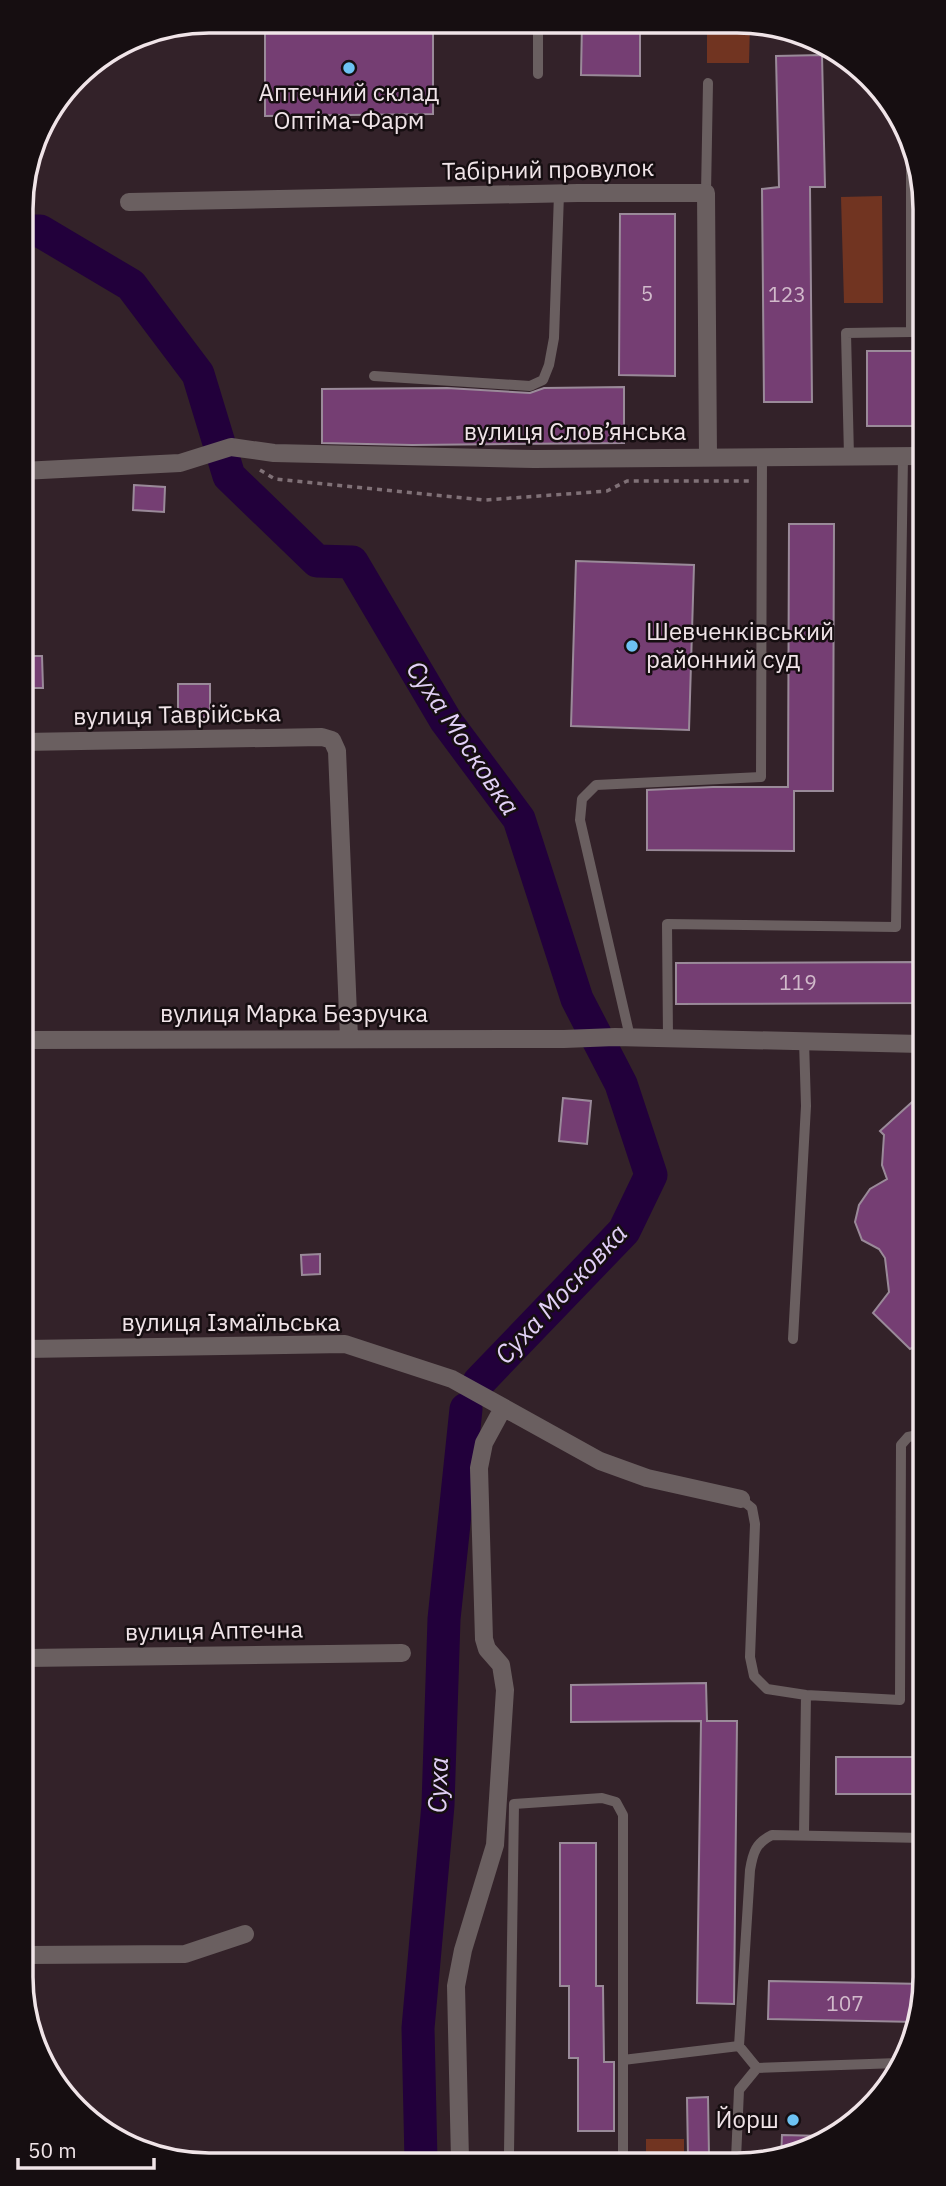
<svg xmlns="http://www.w3.org/2000/svg" width="946" height="2186" font-family="'IBM Plex Sans',sans-serif">
  <rect width="100%" height="100%" fill="#332229"/>
  <path fill="#713421" d="M707,24H750L749,63H707Z
    M882,196L883,303H844L841,197Z
    M646,2139H684V2159H646Z"/>
  <g fill="none" stroke-linecap="round" stroke-linejoin="round">
    <path stroke="#22003b" stroke-width="33" d="M22,231H40L131,285L198,374L229,476L317,561L352,562L446,721L519,819L577,999L621,1084L651,1175L624,1231L479,1382
      M421,2160L418,2028L438,1805L444,1619L466,1409"/>
  </g>
  <path fill="#753e73" stroke="#9a8a99" stroke-width="2" d="M265,21L433,22V114L265,116Z
    M582,23L640,24V76L581,75Z
    M822,55L825,187H810L812,402H764L762,189L779,187L776,56Z
    M620,214H675V376L619,375Z
    M867,351H919V426H867Z
    M624,387V443L412,445L322,443V389L447,388L530,393L544,388Z
    M134,485L165,487L164,512L133,510Z
    M789,524H834L833,791H794V851L647,850V790L713,787H788Z
    M576,561L694,565L689,730L571,726Z
    M23,656H42L43,688H23Z
    M178,684H210V717H178Z
    M921,962V1003L676,1004V963Z
    M922,1093V1174L916,1180L922,1187V1343L910,1349L873,1313L889,1292L885,1258L879,1249L862,1240L855,1222L859,1205L870,1189L887,1179L882,1165L884,1135L880,1131Z
    M563,1098L591,1101L587,1144L559,1141Z
    M320,1254V1274L302,1275L301,1255Z
    M706,1683L707,1721H737L734,2004L697,2003L701,1721L571,1722V1685Z
    M836,1757H924V1794H836Z
    M560,1843H596V1986H603L604,2062H614V2131H578V2058H569V1986H560Z
    M769,1981L925,1984V1990L917,2022L768,2019Z
    M708,2097L709,2156H688L687,2098Z
    M782,2135L822,2136L786,2158L781,2159Z"/>
  <g fill="none" stroke-linecap="round" stroke-linejoin="round">
    <path stroke="#807177" stroke-width="3.5" stroke-dasharray="5 5" stroke-linecap="butt" d="M260,470L275,479L485,500L607,491L627,481H750"/>
    <path stroke="#6a5f60" stroke-width="10" d="M538,74V23
      M706,193L708,83
      M374,376L530,386L543,380L549,365L554,338L559,194
      M849,456L846,333L911,332V148
      M630,1037L580,820L582,799L596,785L761,777L762,456
      M668,1038L667,924L896,927L903,456
      M793,1339L806,1106L804,1041
      M741,1499L752,1508L755,1524L750,1657L754,1676L767,1689L806,1695L900,1700L901,1445L908,1437L923,1434
      M804,1835L806,1695
      M623,2060L739,2046
      M757,2068L898,2063V2070
      M736,2159L739,2090L757,2068L739,2046L750,1870C753,1852 756,1843 772,1835L924,1838
      M512,2160L509,2153L514,1804L602,1798L616,1802L623,1815V2159"/>
    <path stroke="#6a5f60" stroke-width="18" d="M129,202L578,193H706L708,456
      M22,471L180,463L231,447L274,453L534,459L919,456
      M23,742L322,737L332,740L337,751L349,1038
      M24,1040L564,1039L615,1037L921,1044
      M25,1349L345,1344L452,1379L600,1461L647,1478L741,1499
      M26,1658L402,1653
      M27,1955L185,1954L245,1934
      M460,2160L456,1986L463,1950L495,1845L505,1690L501,1665L487,1649L484,1639L479,1468L484,1443L503,1408"/>
  </g>
  <g fill="#6dc2f3" stroke="#160e11" stroke-width="2.5">
    <circle cx="349" cy="68" r="7"/>
    <circle cx="632" cy="646" r="7"/>
    <circle cx="793" cy="2120" r="7"/>
  </g>
  <g text-anchor="middle" stroke-width="5" stroke-linejoin="round" paint-order="stroke">
    <g font-size="21" fill="#d1bacb">
      <text x="647" y="301">5</text>
      <text x="787" y="302">123</text>
      <text x="798" y="990">119</text>
      <text x="845" y="2011">107</text>
    </g>
    <g font-size="24" fill="#f0e4e8" stroke="#160e11">
      <text x="349" y="101">Аптечний склад<tspan x="349" dy="28">Оптіма-Фарм</tspan></text>
      <text x="646" y="640" text-anchor="start">Шевченківський<tspan x="646" dy="28">районний суд</tspan></text>
      <text x="779" y="2128" text-anchor="end">Йорш</text>
    </g>
    <g font-size="24" fill="#f0e4e8" stroke="#160e11">
      <text transform="translate(548 170) rotate(-1)" y="8">Табірний провулок</text>
      <text x="575" y="440">вулиця Слов’янська</text>
      <text transform="translate(177 715) rotate(-1)" y="8">вулиця Таврійська</text>
      <text x="294" y="1022">вулиця Марка Безручка</text>
      <text x="231" y="1331">вулиця Ізмаїльська</text>
      <text transform="translate(214 1631) rotate(-1)" y="8">вулиця Аптечна</text>
    </g>
    <g font-size="26" font-style="italic" fill="#e2d1f7" stroke="#160e11">
      <text transform="translate(463 738) rotate(56)" y="9">Суха Московка</text>
      <text transform="translate(561 1294) rotate(-47)" y="9">Суха Московка</text>
      <text transform="translate(438 1785) rotate(-88)" y="9">Суха</text>
    </g>
  </g>
  <path d="M0 0H946V2186H0ZM209 33H737A176 176 0 0 1 913 209V1977A176 176 0 0 1 737 2153H209A176 176 0 0 1 33 1977V209A176 176 0 0 1 209 33Z" fill="#160e11" fill-rule="evenodd"/>
  <path fill="none" stroke="#f0e4e8" stroke-width="3.5" d="M209 33H737A176 176 0 0 1 913 209V1977A176 176 0 0 1 737 2153H209A176 176 0 0 1 33 1977V209A176 176 0 0 1 209 33Z"/>
  <path d="M18 2158v10h136v-10" fill="none" stroke="#f0e4e8" stroke-width="3.5"/>
  <text x="28" y="2158" font-size="21" fill="#f0e4e8" stroke="#160e11" stroke-width="5" paint-order="stroke">50 m</text>
</svg>
